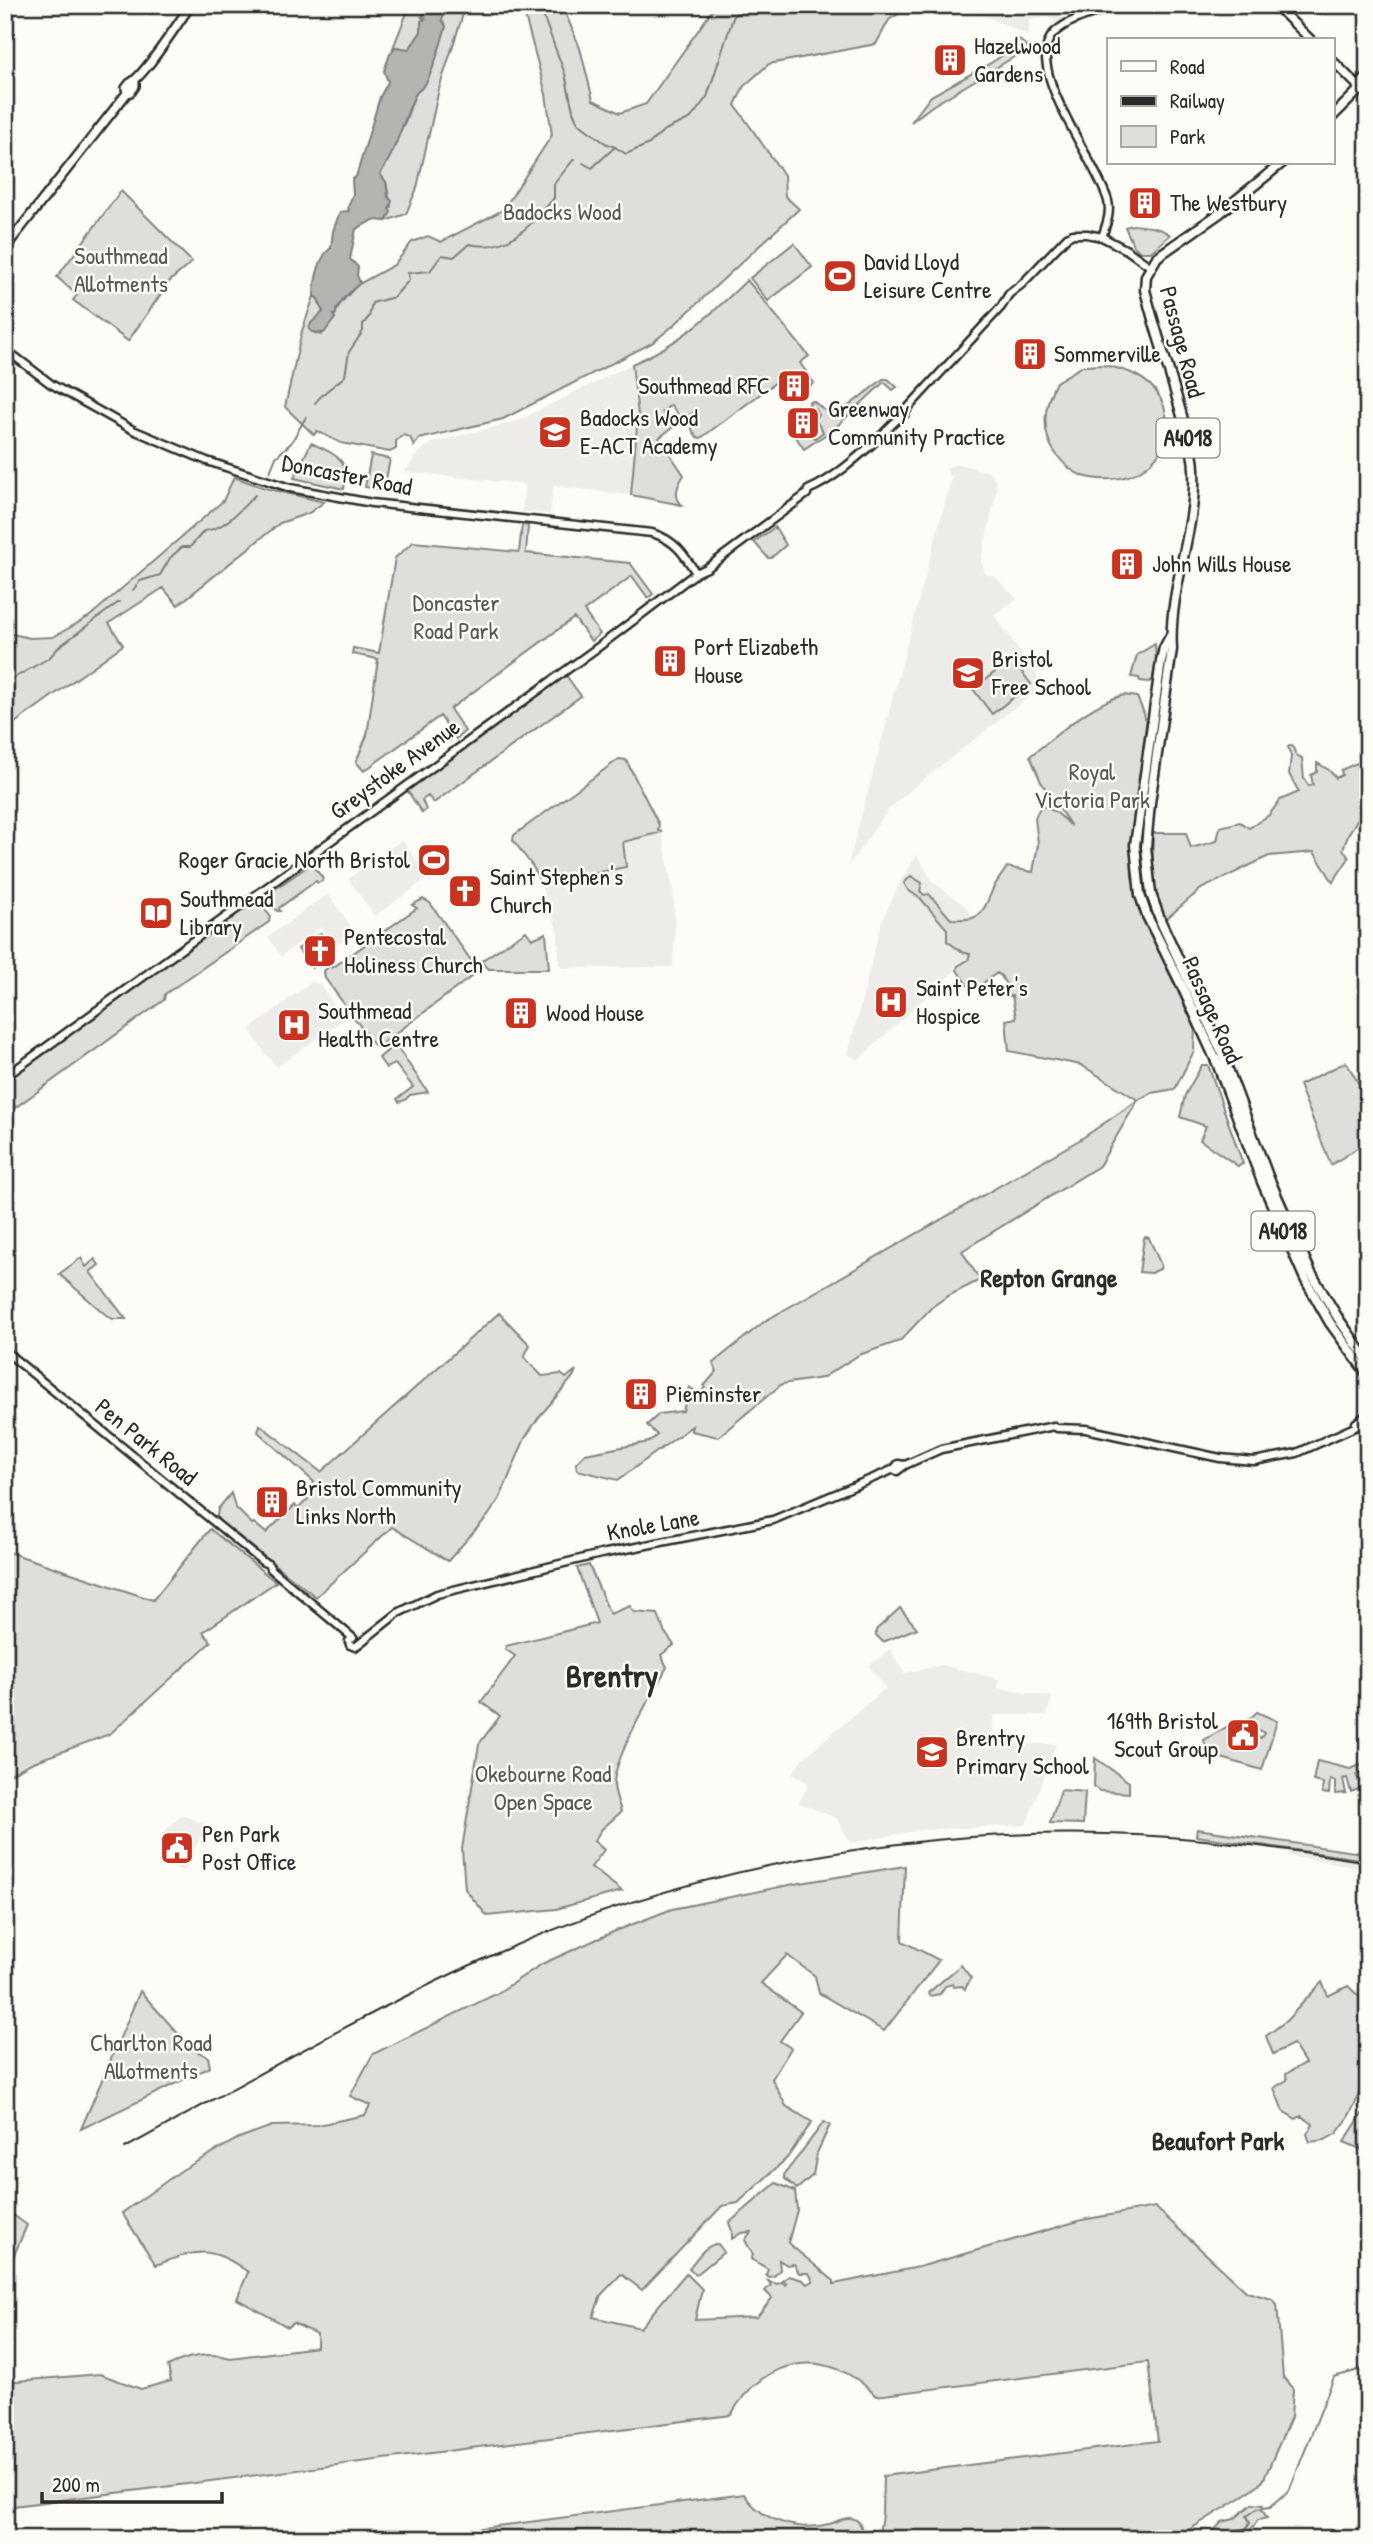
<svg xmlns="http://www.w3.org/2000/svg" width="1373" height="2544" font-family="'Patrick Hand',sans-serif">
  <rect width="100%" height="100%" fill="#fdfcf7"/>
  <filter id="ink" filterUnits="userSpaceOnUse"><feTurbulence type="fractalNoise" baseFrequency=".0143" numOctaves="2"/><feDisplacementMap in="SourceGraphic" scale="14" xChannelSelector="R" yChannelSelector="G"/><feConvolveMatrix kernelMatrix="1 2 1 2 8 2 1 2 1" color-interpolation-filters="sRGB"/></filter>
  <g filter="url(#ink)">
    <path fill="#edece8" d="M962,5H1082L1079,12L1057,24L1050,17L1029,20V36Z
      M632,364L638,415L631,495L553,486L550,514L522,511L525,484L405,472L419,452L432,443L517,421Z
      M958,464L987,471L994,477L997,489L981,560L985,573L995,577L1017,599L994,615L1044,685L915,786L888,810L848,866L952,476H949L946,468Z
      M619,759L626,760L662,832L673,891L675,923L673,967L562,968L559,964L558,935L553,914L533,867L513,840L514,835Z
      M402,840L429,877L375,916L348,879Z
      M917,855L932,881L965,906L971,914L977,950L858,1060L848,1054L882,921L900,882Z
      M328,894L355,932L335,946L321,927L281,956L268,937Z
      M311,982L319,983L344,1019L277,1067L264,1052L250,1029Z
      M890,1649L904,1673L942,1665L999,1679L998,1688L1052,1697L1047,1715H993L992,1744H1056L1026,1825L920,1830L851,1843L836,1818L799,1803L808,1786L807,1782L792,1774L802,1759L886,1688L869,1666Z
      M182,1815L206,1825L184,1871L160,1863L169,1844L162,1834Z
      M1290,1848L1368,1860V1868L1288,1856Z"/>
    <path fill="#dfdeda" stroke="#858482" stroke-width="2" d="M410,5H429L421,32L409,50L398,47L393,48Z
      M446,5H466L439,89L417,188L406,214L386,221L389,209L391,207L386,182L380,174L395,146L398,132L404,125L415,94L426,83L446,26L442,20Z
      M522,5H562L580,48L593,100L620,113L646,104L716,5H912L889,20L876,44L769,64L744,86L735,105L784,175L785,196L799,209L673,326L652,343L503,419L419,439L414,446L410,437L403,435L396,441V449L390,452L341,443L317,431L314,435L285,407L302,331L314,296L318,299L323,313L309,329L312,332L321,335L335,318L333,315H335L340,304L357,285L394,265L412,242L428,236L441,242L503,210L552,135L546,94Z
      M1018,39L1029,48L932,106L911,122L931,96L991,63L1007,52L1014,40Z
      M121,191L192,262L170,281L128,341L73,300L77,295L57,277Z
      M1133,225C1145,226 1161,227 1170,235L1151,252H1140L1133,245L1125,227Z
      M794,243L812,267L768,301L750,278Z
      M747,280L809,356L800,363L814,383L808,387L799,373L791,378L787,374L701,438L697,437L692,430V425L699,419L694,412L682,420L671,405L662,412L673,427L659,438L684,475C678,484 672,496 682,505L631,495L638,415L632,364C678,345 712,314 747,280Z
      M1103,365C1123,369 1141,374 1155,390C1163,400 1167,413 1167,425C1166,462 1134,482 1100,479C1080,478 1068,470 1056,454C1040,432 1044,405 1056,382L1083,366Z
      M883,379H888L897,387L893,390L884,382L835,428L804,449L794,434L806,426L815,438L823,432L815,419L819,415L815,408L807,412L804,408L810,404L809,402L813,401L827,412H841Z
      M311,443C336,455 350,458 344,489L294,478Z
      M371,455L390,459L384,490L365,487Z
      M234,477L265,488L324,502L309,513L280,523L178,605L163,588L109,623L123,645L5,730V637L8,633L30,638L53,637L90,616L223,501Z
      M522,525L528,526L526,553L630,563L653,594L648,598L632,576L584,611L600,634L591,641L574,618L450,709L465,731L456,739L440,716L364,771L356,762L367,735L378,659L352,654L353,648L379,653L395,558L413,542L519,552Z
      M775,527L786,545L771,558H768L754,542Z
      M1155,644L1156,662L1153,680L1149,682L1140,681L1139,678L1131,677L1137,655Z
      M1012,659L1031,684L992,714L973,689Z
      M565,674L581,696L435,802H433L428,796L422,800L426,810L422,813L407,790Z
      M1124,695L1137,697L1144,713L1146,724L1131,856L1132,876L1139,908L1195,1028L1194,1051L1175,1089L1151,1093L1138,1100L1099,1166L962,1251L980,1280L946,1297L932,1307L900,1341L859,1355L822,1378L782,1384L718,1437L691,1431L692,1426L618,1480L577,1470L576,1463L585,1454L649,1442L657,1435L647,1425L659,1414L683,1411L689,1387L700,1394L705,1387L704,1386L717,1371L713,1363L765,1321L1081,1139L1138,1100L1081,1065L1009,1051L1006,1020L1016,1018L1012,996H1005L1008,988L1001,976L997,973L979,986L967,985L957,970L958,966L968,960L970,954L962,952L947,941V929L921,899L908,890L904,883L911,876L922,883L920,891L924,895L929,894L951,919C980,921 981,916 992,891C995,883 1002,875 1007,867L1033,872L1038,844L1035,818L1041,805L1056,812L1071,826L1041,782L1030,756C1059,734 1089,704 1124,695Z
      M1292,745L1296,755L1302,758L1304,779L1309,786L1313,785L1311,775L1317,772V763L1329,770L1336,778L1342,775L1341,770L1368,758V802L1349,833L1343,849L1349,858L1333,882L1314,852L1269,856L1201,889L1166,919C1152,892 1152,863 1153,833H1186L1191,848L1217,841L1220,827L1240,822L1249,828L1269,815L1280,800L1299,792L1289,774L1291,756L1288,747Z
      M619,759L626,760L659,825L658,831L662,832L623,842L626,867L541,883L533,867L513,840L514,835Z
      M311,864L323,878L322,881L318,883L316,881L279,908L280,911H277L267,897L268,894Z
      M423,899L430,903L475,966L476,973L394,1035L380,1045H374L325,978L324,971L331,964L332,968L417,908L412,905Z
      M254,901H258L270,916L269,922L165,994L164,1000L5,1115V1082Z
      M526,931L532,939L546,933L549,969H489L481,961Z
      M321,933L334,952L312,968L298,949Z
      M395,1044L428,1092L410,1095L405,1100L399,1102L397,1099L413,1087L395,1064L386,1068L379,1058Z
      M1346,1062L1368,1099V1141L1331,1165L1299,1085Z
      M1202,1065H1208L1243,1164L1238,1166L1200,1140L1206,1126L1180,1117L1185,1095Z
      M1146,1237L1149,1238L1161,1265L1160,1269L1151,1273L1139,1272L1144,1238Z
      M81,1258L86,1267L95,1259L99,1265L90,1272L126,1319H113L106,1315L59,1274Z
      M499,1313L530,1345L524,1357L542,1376L561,1374L566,1378L576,1370L573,1377L539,1417L525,1438L500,1498L488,1516L448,1561L392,1527L316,1597L218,1520L217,1516L218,1509L231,1493L235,1507L252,1524L254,1523L266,1533L295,1505L298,1509L308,1499L305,1495L314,1482L258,1432L260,1425L321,1472Z
      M210,1529L276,1582L203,1632L211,1642L110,1734L31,1763L5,1777V1551L153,1600Z
      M589,1565L610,1614L630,1606L634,1612L658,1614L664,1631L674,1645L661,1655L667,1667C653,1693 614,1757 614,1784C614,1793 619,1803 621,1812L602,1829L594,1841L604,1850L591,1867L622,1891L556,1909L487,1916L465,1889L462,1849L479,1744L500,1716L481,1702L515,1656L505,1649L506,1646L597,1623L577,1568Z
      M900,1608L917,1628L883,1642L876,1635V1630Z
      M1257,1712L1277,1721L1262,1770L1208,1754L1204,1740L1237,1721L1245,1727L1236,1742L1241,1744L1249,1731L1261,1738L1264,1733L1246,1722Z
      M1368,1755V1785L1360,1773L1356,1775L1362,1788L1351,1792L1347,1778L1343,1779L1346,1793L1335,1794V1781L1330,1780L1329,1794L1322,1793L1323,1783L1313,1781L1317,1761L1350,1769L1364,1764Z
      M1095,1758L1129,1782V1793L1100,1791L1094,1787Z
      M1061,1790L1085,1792L1083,1824L1050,1823Z
      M1197,1829L1368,1854V1860L1196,1836Z
      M905,1866L902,1941L939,1960L884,2031L819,1993L815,1976L787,1955L761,1983L801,2012L780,2041L791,2048L772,2079L786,2106L812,2122L787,2158L738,2203L722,2206L642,2290L621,2274L601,2295L593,2317L640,2328L686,2273L702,2289L695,2320L757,2317L772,2298L765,2291L771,2285L768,2281L777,2284L782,2282L786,2285L787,2283L783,2280L789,2276L803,2280L807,2284L813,2281L809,2273H799L794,2264L787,2265L779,2260L780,2270L774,2276L769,2277L766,2275L768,2269L751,2259L753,2255L745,2240L751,2232L741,2233L732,2239V2231L729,2223L776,2183L795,2191L797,2210L788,2243L834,2281V2284L919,2267L1082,2220L1155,2207L1247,2292L1272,2299L1277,2304L1283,2377L1293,2389L1291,2417L1263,2481L1242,2497L1174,2539H878L882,2516L883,2476L1158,2441L1148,2362L876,2396C829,2346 764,2355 731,2415L5,2507V2382L100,2374L141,2389L171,2381L168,2366C185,2357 211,2351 230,2358L317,2347V2334L293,2323L288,2327L237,2299L248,2272C210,2244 197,2250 156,2265L122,2213L182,2170L239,2138L272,2126L318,2125L365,2115L370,2105L350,2096L373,2054L496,1994L542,1964L613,1932L672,1909L794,1884Z
      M961,1965L971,1978L965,1989L962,1986L954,1987L953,1984L945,1986L940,1994L930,1996L928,1993Z
      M1322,1982L1328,1996L1348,1986L1368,2005V2067L1355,2104L1346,2121L1337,2133L1325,2140L1310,2142L1307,2134L1313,2124L1301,2116L1296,2119L1283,2111L1274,2088L1287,2080L1286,2074L1305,2063L1293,2044L1273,2054L1266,2036L1286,2021Z
      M140,1991L191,2048L208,2057L210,2067L81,2129Z
      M1368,2105V2152L1344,2142Z
      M824,2122L830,2125L817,2153L813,2175L797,2189L785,2179L784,2175Z
      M5,2209L27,2225L5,2276Z
      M718,2244L724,2252L696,2275L689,2268C697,2259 705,2244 718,2244Z
      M744,2494C761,2521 798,2532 829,2524C836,2522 843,2517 850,2518C861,2519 863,2529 862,2539H397Z
      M1252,2504L1263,2505L1262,2510L1267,2518L1258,2520C1244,2543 1231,2539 1206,2539L1222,2522L1234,2519Z"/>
    <path fill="#b5b4b1" stroke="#7e7d7b" stroke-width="2" d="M429,5H446L442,20L446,26C441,43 435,67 426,83C423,88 418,90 415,95C402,122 397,150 380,174L386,182L388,197L392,201L389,209L391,212L386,221L373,220L356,229L350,259L358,267L357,275L360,283L344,298L336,310V314L333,315L335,318L324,333L312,332L309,329L311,323L323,312L318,299L314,296C314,282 319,256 331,248L333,231L340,212L349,211L348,207L353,194L352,179L356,177L380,97L388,82L384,71L390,54L395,47L409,49L421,32V21L424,20L422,17L425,18L423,15Z"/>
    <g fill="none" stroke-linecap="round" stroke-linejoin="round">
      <path stroke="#7e7d7b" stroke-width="2" d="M539,5L565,74L573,111L578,123L605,143L615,147
        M583,163L592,168L615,147L626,154L649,144L663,131L691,118L707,97L734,15L749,5
        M315,403C324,391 334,386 345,376L349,352L363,331V324L369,317L372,303L394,297L409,280L408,273L430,271L442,255L454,257L469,244C509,253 531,225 554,198V184L574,159
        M270,472L276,457L291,443L306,417
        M133,590L140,581L160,575L170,558L182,547H190L204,531C225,529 241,509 255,495
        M5,683L49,658L60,646L119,602
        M1215,2539L1235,2530L1247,2528L1250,2523L1247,2516L1257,2509L1270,2507L1289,2491L1334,2377L1359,2370L1368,2364"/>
      <g stroke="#2b2b2b" stroke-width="11">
        <path id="tertiary" d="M1102,237C1106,225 1111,214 1108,201C1098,163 1021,66 1054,33C1071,17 1098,13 1119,5
          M5,349L51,384L133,430L207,461L290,488L372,503L652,533C675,540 684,554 696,573
          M907,409L1001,307L1009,294L1022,284L1067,237L1073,234H1087L1102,237L1127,250L1151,267
          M5,1077L601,645L696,573L707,568L807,494L808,490C834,479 859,456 880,437C888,429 896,419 905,414L908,408
          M5,1351L263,1562L268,1564L271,1569L353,1638
          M1356,1423L1368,1414
          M894,1469L897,1471L905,1465L941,1449L1054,1426L1057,1428L1086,1429L1220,1458L1254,1461L1297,1453L1368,1421
          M349,1641L350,1645L355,1647L398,1613L437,1594L601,1554L773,1520L883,1474L894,1469L898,1464L905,1465"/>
      </g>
      <g stroke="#2b2b2b" stroke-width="12">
        <path id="secondary" d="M1275,5L1311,40
          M1333,61L1368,96
          M127,93L126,88L130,83C144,77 179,21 191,5
          M5,248L127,93L131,92L135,86V82"/>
      </g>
      <g stroke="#2b2b2b" stroke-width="13">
        <path id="primary" d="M1333,116L1360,89L1362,83L1368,76
          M1282,163L1220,213L1157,257L1146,276L1145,290L1149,305C1160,346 1175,386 1185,428C1189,441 1194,455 1194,469C1197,530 1168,589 1172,649L1150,803L1146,847L1151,894L1161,922L1220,1048L1268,1176L1311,1273L1338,1318L1368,1361
          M1171,635L1164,648L1161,661L1135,845L1140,895L1147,916L1181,984L1217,1063L1262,1182L1305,1279L1330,1323L1368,1375"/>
      </g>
      <use href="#tertiary" stroke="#fdfcf7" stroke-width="6"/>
      <use href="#secondary" stroke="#fdfcf7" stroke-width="7"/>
      <use href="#primary" stroke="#fdfcf7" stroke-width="8"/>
      <path stroke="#2b2b2b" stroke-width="2" d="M125,2148C244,2083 362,2014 486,1958C679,1871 895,1829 1106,1834C1194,1836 1281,1848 1368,1862"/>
    </g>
  </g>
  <defs>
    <g id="building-square" transform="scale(1.75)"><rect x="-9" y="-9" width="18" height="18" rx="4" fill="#c8321e" stroke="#fdfcf7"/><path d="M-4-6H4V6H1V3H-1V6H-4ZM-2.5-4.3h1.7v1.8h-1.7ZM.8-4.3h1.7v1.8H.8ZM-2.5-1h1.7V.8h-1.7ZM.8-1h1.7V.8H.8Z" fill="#fff"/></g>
    <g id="stadium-square" transform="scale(1.75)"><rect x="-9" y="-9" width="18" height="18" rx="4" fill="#c8321e" stroke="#fdfcf7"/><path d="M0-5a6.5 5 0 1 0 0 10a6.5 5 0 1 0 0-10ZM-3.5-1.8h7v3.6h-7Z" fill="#fff"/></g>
    <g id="school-square" transform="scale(1.75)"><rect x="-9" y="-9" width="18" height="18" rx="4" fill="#c8321e" stroke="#fdfcf7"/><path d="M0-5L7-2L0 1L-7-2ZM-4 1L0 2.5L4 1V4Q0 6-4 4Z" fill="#fff"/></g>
    <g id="church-square" transform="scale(1.75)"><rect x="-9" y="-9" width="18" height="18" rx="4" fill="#c8321e" stroke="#fdfcf7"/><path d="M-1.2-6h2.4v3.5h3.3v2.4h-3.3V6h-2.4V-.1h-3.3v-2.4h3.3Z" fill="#fff"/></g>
    <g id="library-square" transform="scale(1.75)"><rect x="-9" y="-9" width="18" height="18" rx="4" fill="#c8321e" stroke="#fdfcf7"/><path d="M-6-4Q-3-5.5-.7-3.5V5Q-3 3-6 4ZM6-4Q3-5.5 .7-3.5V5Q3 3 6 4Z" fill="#fff"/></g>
    <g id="hospital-square" transform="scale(1.75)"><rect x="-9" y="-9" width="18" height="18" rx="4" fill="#c8321e" stroke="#fdfcf7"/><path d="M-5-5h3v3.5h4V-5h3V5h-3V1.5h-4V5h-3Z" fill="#fff"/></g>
    <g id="civic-square" transform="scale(1.75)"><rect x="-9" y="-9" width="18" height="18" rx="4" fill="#c8321e" stroke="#fdfcf7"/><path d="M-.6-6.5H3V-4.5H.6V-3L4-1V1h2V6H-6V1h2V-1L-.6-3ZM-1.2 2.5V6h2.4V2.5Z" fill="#fff"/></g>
  </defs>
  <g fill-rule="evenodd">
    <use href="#building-square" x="950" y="60"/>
    <use href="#building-square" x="1145" y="203"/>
    <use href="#stadium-square" x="840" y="276"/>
    <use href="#building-square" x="1030" y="354"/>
    <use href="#building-square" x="794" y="386"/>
    <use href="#building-square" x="803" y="423"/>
    <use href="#school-square" x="555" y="432"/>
    <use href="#building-square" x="1127" y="564"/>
    <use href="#building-square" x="670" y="661"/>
    <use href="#school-square" x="968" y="673"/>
    <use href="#stadium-square" x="434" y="860"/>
    <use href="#church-square" x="465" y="891"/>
    <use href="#library-square" x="156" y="913"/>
    <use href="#church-square" x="320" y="951"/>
    <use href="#hospital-square" x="891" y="1002"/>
    <use href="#building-square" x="521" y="1013"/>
    <use href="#hospital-square" x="294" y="1025"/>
    <use href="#building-square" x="641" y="1394"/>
    <use href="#building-square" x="272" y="1502"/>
    <use href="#civic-square" x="1243" y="1735"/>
    <use href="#school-square" x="932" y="1752"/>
    <use href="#civic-square" x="177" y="1848"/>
  </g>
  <g text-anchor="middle" stroke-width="5" stroke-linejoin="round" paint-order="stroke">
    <g fill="#fdfcf7" stroke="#6a6a68" stroke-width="2">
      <rect x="1156.5" y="418.5" width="63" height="39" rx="5"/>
      <rect x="1251.5" y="1211.5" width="63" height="39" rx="5"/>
    </g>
    <g font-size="23" font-weight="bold" fill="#2b2b2b">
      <text x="1188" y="446">A4018</text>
      <text x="1283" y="1239">A4018</text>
    </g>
    <g font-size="24" fill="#2b2b2b" stroke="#fdfcf7" text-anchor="start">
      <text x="974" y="54">Hazelwood<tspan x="974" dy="28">Gardens</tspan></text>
      <text x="1170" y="211">The Westbury</text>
      <text x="864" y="270">David Lloyd<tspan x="864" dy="28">Leisure Centre</tspan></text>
      <text x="1054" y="362">Sommerville</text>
      <text x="770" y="394" text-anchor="end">Southmead RFC</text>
      <text x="828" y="417">Greenway<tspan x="828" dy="28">Community Practice</tspan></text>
      <text x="580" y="426">Badocks Wood<tspan x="580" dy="28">E-ACT Academy</tspan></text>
      <text x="1152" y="572">John Wills House</text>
      <text x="694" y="655">Port Elizabeth<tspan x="694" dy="28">House</tspan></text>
      <text x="992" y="667">Bristol<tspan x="992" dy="28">Free School</tspan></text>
      <text x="410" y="868" text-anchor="end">Roger Gracie North Bristol</text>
      <text x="490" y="885">Saint Stephen's<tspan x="490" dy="28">Church</tspan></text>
      <text x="180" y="907">Southmead<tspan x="180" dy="28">Library</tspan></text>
      <text x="344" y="945">Pentecostal<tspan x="344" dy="28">Holiness Church</tspan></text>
      <text x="916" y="996">Saint Peter's<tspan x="916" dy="28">Hospice</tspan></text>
      <text x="318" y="1019">Southmead<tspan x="318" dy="28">Health Centre</tspan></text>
      <text x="546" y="1021">Wood House</text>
      <text x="666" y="1402">Pieminster</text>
      <text x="296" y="1496">Bristol Community<tspan x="296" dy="28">Links North</tspan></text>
      <text x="1218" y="1729" text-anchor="end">169th Bristol<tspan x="1218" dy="28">Scout Group</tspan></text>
      <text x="956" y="1746">Brentry<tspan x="956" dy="28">Primary School</tspan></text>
      <text x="202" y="1842">Pen Park<tspan x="202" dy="28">Post Office</tspan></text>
    </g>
    <g font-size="24" fill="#585857" stroke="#fdfcf7">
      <text x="562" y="220">Badocks Wood</text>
      <text x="121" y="264">Southmead<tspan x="121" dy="28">Allotments</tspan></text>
      <text x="456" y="611">Doncaster<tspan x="456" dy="28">Road Park</tspan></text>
      <text x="1092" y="780">Royal<tspan x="1092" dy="28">Victoria Park</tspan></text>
      <text x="543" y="1782">Okebourne Road<tspan x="543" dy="28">Open Space</tspan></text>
      <text x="151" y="2051">Charlton Road<tspan x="151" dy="28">Allotments</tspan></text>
    </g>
    <g font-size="24" fill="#2b2b2b" stroke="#fdfcf7">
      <text transform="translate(1182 342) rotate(75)" y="8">Passage Road</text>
      <text transform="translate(347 475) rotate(11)" y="8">Doncaster Road</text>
      <text transform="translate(395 769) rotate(-36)" y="8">Greystoke Avenue</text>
      <text transform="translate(1212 1010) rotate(66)" y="8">Passage Road</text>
      <text transform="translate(146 1442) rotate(39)" y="8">Pen Park Road</text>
      <text transform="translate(653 1525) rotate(-10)" y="8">Knole Lane</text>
    </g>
    <g font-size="26" font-weight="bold" fill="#2b2b2b" stroke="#fdfcf7">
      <text x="1049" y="1287">Repton Grange</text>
      <text x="1218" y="2150">Beaufort Park</text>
    </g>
    <g font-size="32" font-weight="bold" fill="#2b2b2b" stroke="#fdfcf7">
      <text x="612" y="1687">Brentry</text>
    </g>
  </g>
  <rect width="1373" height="2544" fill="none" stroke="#fdfcf7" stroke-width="28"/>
  <rect x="14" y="14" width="1345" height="2516" fill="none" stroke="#2b2b2b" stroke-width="2.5" filter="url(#ink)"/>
  <rect x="1107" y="38" width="228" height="126" fill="#fdfcf7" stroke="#a9a8a5" stroke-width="2"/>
  <rect x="1121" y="61" width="35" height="10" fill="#fdfcf7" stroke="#a9a8a5" stroke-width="2"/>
  <text x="1170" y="74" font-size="21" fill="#2b2b2b">Road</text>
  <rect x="1121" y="96" width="35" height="10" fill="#2b2b2b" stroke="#a9a8a5" stroke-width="2"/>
  <text x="1170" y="108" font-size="21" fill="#2b2b2b">Railway</text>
  <rect x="1121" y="126" width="35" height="21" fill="#dfdeda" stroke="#a9a8a5" stroke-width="2"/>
  <text x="1170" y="144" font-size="21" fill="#2b2b2b">Park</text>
  <path d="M42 2492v10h180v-10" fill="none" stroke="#2b2b2b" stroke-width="3.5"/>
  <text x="52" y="2492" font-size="21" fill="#2b2b2b" stroke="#fdfcf7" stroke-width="5" paint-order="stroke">200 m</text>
</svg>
